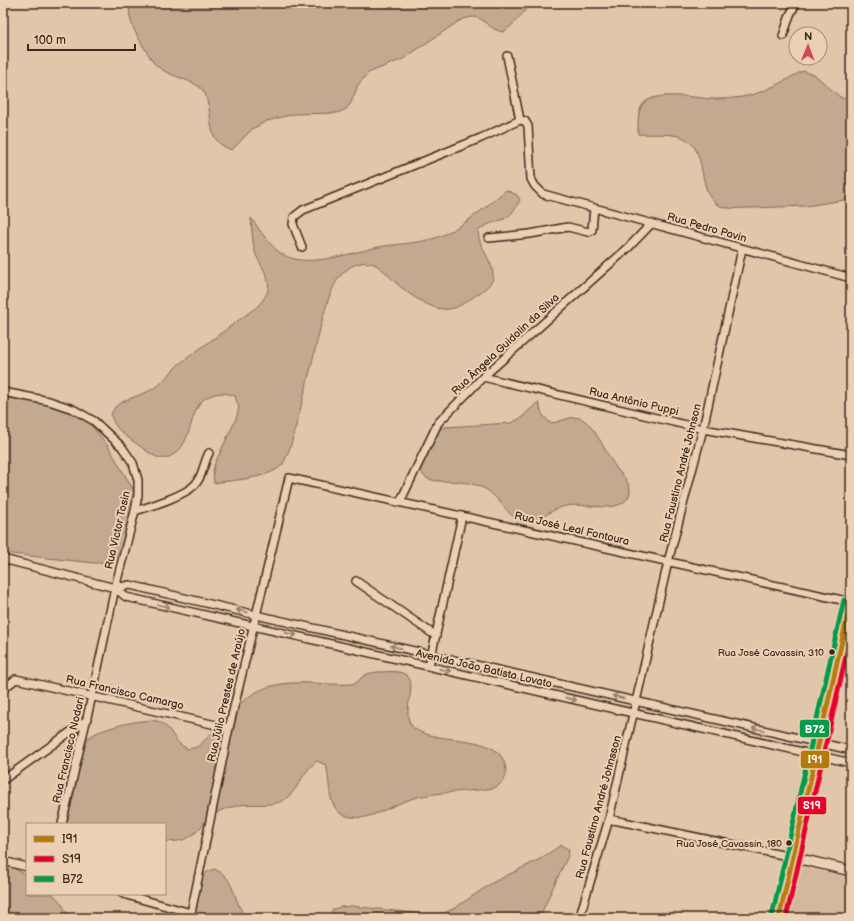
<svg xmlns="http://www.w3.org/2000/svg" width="854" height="921" font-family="'Balsamiq Sans',sans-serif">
  <rect width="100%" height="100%" fill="#e2c6aa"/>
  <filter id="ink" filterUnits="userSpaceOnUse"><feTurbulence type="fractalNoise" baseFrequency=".025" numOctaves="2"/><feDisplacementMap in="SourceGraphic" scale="8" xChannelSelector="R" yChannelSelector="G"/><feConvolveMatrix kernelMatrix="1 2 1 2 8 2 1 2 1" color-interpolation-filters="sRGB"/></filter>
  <g filter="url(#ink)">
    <path fill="#d2b89d" d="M798,866L851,878V918H785Z"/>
    <path fill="#c3a990" stroke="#7f6a57" d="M130,3H533C521,13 516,24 503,32C482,28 485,9 459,21L403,59L368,73L358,85L351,103L346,109L337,113L294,114L267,121L252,129L232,150C205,141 214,121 207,101C206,98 206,94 204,92C195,78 166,78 153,62C143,44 126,25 130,3Z
      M803,71L815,75L840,97L851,101V199C836,201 821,204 806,206C788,207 769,207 751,208C741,208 727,210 718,205C697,193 708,152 686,139C673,132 652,135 638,134C638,125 637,108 645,102C661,90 698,99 717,99C725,99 734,98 742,97C766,93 782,81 803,71Z
      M506,190L517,195L520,200C516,207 512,215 504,219C494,223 487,223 478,231C478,248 495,263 493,277C492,286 479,293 472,298C465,302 457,309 448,309C431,311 407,293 395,282C389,276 382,268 374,264C364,260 352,264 344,272C327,287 320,332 314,354C307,384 299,414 291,445C288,451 286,460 282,465C269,479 232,480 214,483L213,471L215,463L236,419L239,408L235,396C227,393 220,392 212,395C186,403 196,444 171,456C167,458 165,459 160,458C152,456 144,449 137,444C126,436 114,429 111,415L115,407L124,401L147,392L158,386L179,364L258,306C261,302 265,298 267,293C273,278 259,265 255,252C252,241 252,229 251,218C262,232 273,253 291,258C315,266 354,252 379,247C400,243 425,244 445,234C468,223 487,206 506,190Z
      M3,398H30L56,404L86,419L108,446L137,496C132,513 127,550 112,559C106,562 100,563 94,563L3,553Z
      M538,402L542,414L550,423C560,423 570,415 580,418C593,422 607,455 615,466C620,474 628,479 630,489C631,493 628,499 624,502C609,513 580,501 562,507C548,511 534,526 520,521C506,515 498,493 479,486C474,484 467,483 461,482C451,480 430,484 423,475C422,473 421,469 420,467L436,430L445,427L511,423L521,418Z
      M377,672C384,672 391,671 398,672C427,676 395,715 415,729C439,746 502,730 506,770C506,779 502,784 494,788C469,792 443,791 418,797C400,801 384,812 366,817C359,818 346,818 340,813C326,801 331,781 326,765L317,761C303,771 300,786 288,797C276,808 255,803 240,805C235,806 228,808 222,810C199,820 198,845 165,841V824H60L83,744C84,742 86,739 89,737C100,729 147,716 160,722C170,727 173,738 180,744C182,746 186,748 188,749L197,747L203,742C241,704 250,680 310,683C319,683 348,686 356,683C359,681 361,677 365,675C368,673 373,673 377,672Z
      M561,845L569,850L568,856L547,900L540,918H331L332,910L340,907L352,906L423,914L444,913L455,908L492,883L540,859Z
      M3,856L4,862L27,876V894H53L62,904L69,918H3Z
      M215,869C217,871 221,872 223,874C235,884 235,906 247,918H194C194,898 191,875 215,869Z"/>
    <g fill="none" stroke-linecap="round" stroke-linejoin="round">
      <g stroke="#3b2a1e" stroke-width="10">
        <path id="minor" d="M783,36L790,15L796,3
          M507,56L520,120
          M489,238L530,234L568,227L588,232L592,230L594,208
          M302,247L293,224L294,217L303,210L481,138L520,120L525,121L528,126L531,179L535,186L543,194L851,278
          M483,377L703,429L851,455
          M3,392L49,401L73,409L94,421L122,447L133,463L138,480V495L135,511L115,588L92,696L62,824
          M400,502L438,423L483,377L629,247L652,223
          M135,511C149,507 190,494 197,482C203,474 204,462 209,453
          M3,559L115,588L126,597L851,763
          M356,581L436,636
          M115,588L130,585L256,615L851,750
          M429,666L462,516
          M3,689L16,679L229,728
          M3,780L87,720
          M609,819L792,857
          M3,861L27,867
          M123,894L191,913
          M190,918L229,728L289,478L851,602V601
          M580,918L582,909L609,819L668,562L703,429L742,249"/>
      </g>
      <g stroke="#3b2a1e" stroke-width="12">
        <path id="major" d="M792,857L851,871
          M779,918L851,602"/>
      </g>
      <use href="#minor" stroke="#ecd0b3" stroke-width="7"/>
      <use href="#major" stroke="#ecd0b3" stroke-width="9"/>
      <g stroke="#ecd0b3" stroke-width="8">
        <path id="bus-1" d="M779,918L851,601"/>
      </g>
      <g stroke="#ecd0b3" stroke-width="8">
        <path id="bus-2" d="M786,918L851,634"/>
      </g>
      <g stroke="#ecd0b3" stroke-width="8">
        <path id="bus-3" d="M772,916L844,600"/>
      </g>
      <use href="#bus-1" stroke="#b57b0a" stroke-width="5"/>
      <use href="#bus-2" stroke="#e4002b" stroke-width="5"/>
      <use href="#bus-3" stroke="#069a4c" stroke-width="5"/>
    </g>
    <defs><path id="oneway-shaft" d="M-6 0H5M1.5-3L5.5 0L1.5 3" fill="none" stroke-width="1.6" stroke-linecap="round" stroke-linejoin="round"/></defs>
    <g stroke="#947d68">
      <use href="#oneway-shaft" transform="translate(164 606) rotate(13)"/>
      <use href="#oneway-shaft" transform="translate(242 611) rotate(-167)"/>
      <use href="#oneway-shaft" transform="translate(291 634) rotate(13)"/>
      <use href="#oneway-shaft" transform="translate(396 647) rotate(-167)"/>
      <use href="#oneway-shaft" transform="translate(445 670) rotate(13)"/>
      <use href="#oneway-shaft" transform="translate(618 697) rotate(-167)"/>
      <use href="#oneway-shaft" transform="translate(571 699) rotate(13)"/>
      <use href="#oneway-shaft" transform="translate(758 729) rotate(-168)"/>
    </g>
  </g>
  <g fill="#3b2a1e" stroke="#ecd0b3" stroke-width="1.5">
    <circle cx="832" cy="652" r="3.5"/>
    <circle cx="789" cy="843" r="3.5"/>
  </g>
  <g text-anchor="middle" stroke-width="4" stroke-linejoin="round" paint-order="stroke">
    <g font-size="10" fill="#3b2a1e" stroke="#ecd0b3" text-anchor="end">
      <text x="824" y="656">Rua José Cavassin, 310</text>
      <text x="782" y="847">Rua José Cavassin, 180</text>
    </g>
    <g font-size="11" fill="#3b2a1e" stroke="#ecd0b3">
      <text transform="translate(707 227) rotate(16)" y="4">Rua Pedro Pavin</text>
      <text transform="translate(505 344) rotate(-43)" y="4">Rua Ângela Guidolin da Silva</text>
      <text transform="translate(634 401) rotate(13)" y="4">Rua Antônio Puppi</text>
      <text transform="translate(680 473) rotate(-76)" y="4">Rua Faustino André Johnson</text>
      <text transform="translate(572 528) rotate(13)" y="4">Rua José Leal Fontoura</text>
      <text transform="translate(117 530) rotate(-77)" y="4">Rua Victor Tosin</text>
      <text transform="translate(484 668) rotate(13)" y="4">Avenida João Batista Lovato</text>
      <text transform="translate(125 692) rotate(13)" y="4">Rua Francisco Camargo</text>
      <text transform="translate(226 695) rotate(-77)" y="4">Rua Júlio Prestes de Araújo</text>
      <text transform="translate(68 750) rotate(-77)" y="4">Rua Francisco Nodari</text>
      <text transform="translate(598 807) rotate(-75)" y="4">Rua Faustino André Johnsson</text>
    </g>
  </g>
  <g stroke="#ecd0b3" stroke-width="1.5">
    <rect x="799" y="719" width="31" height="19" rx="4" fill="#069a4c"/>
    <rect x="800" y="750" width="30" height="19" rx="4" fill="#b57b0a"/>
    <rect x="797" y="796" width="30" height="19" rx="4" fill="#e4002b"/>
  </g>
  <g font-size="11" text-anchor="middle" font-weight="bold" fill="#fff">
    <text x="815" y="733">B72</text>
    <text x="815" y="763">I91</text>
    <text x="812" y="809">S19</text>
  </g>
  <rect width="854" height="921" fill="none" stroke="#ecd0b3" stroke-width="16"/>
  <rect x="8" y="8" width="838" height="905" fill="none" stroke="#3b2a1e" stroke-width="1.5" filter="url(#ink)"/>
  <rect x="26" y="823" width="140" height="72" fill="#ecd0b3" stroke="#a58e77"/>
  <rect x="34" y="836" width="20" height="6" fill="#b57b0a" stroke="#a58e77"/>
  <text x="62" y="843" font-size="12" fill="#3b2a1e">I91</text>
  <rect x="34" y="856" width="20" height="6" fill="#e4002b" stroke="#a58e77"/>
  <text x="62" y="863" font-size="12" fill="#3b2a1e">S19</text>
  <rect x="34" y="876" width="20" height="6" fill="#069a4c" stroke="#a58e77"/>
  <text x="62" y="883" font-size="12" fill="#3b2a1e">B72</text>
  <g transform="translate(808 46) rotate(1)"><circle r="19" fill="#ecd0b3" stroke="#a58e77"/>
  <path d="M0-3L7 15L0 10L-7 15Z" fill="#d1495b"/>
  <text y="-6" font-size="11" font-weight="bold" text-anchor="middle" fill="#3b2a1e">N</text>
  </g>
  <path d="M28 44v6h107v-6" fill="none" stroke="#3b2a1e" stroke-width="2"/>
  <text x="34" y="44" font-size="12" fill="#3b2a1e" stroke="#ecd0b3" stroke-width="3" paint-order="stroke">100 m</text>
</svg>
